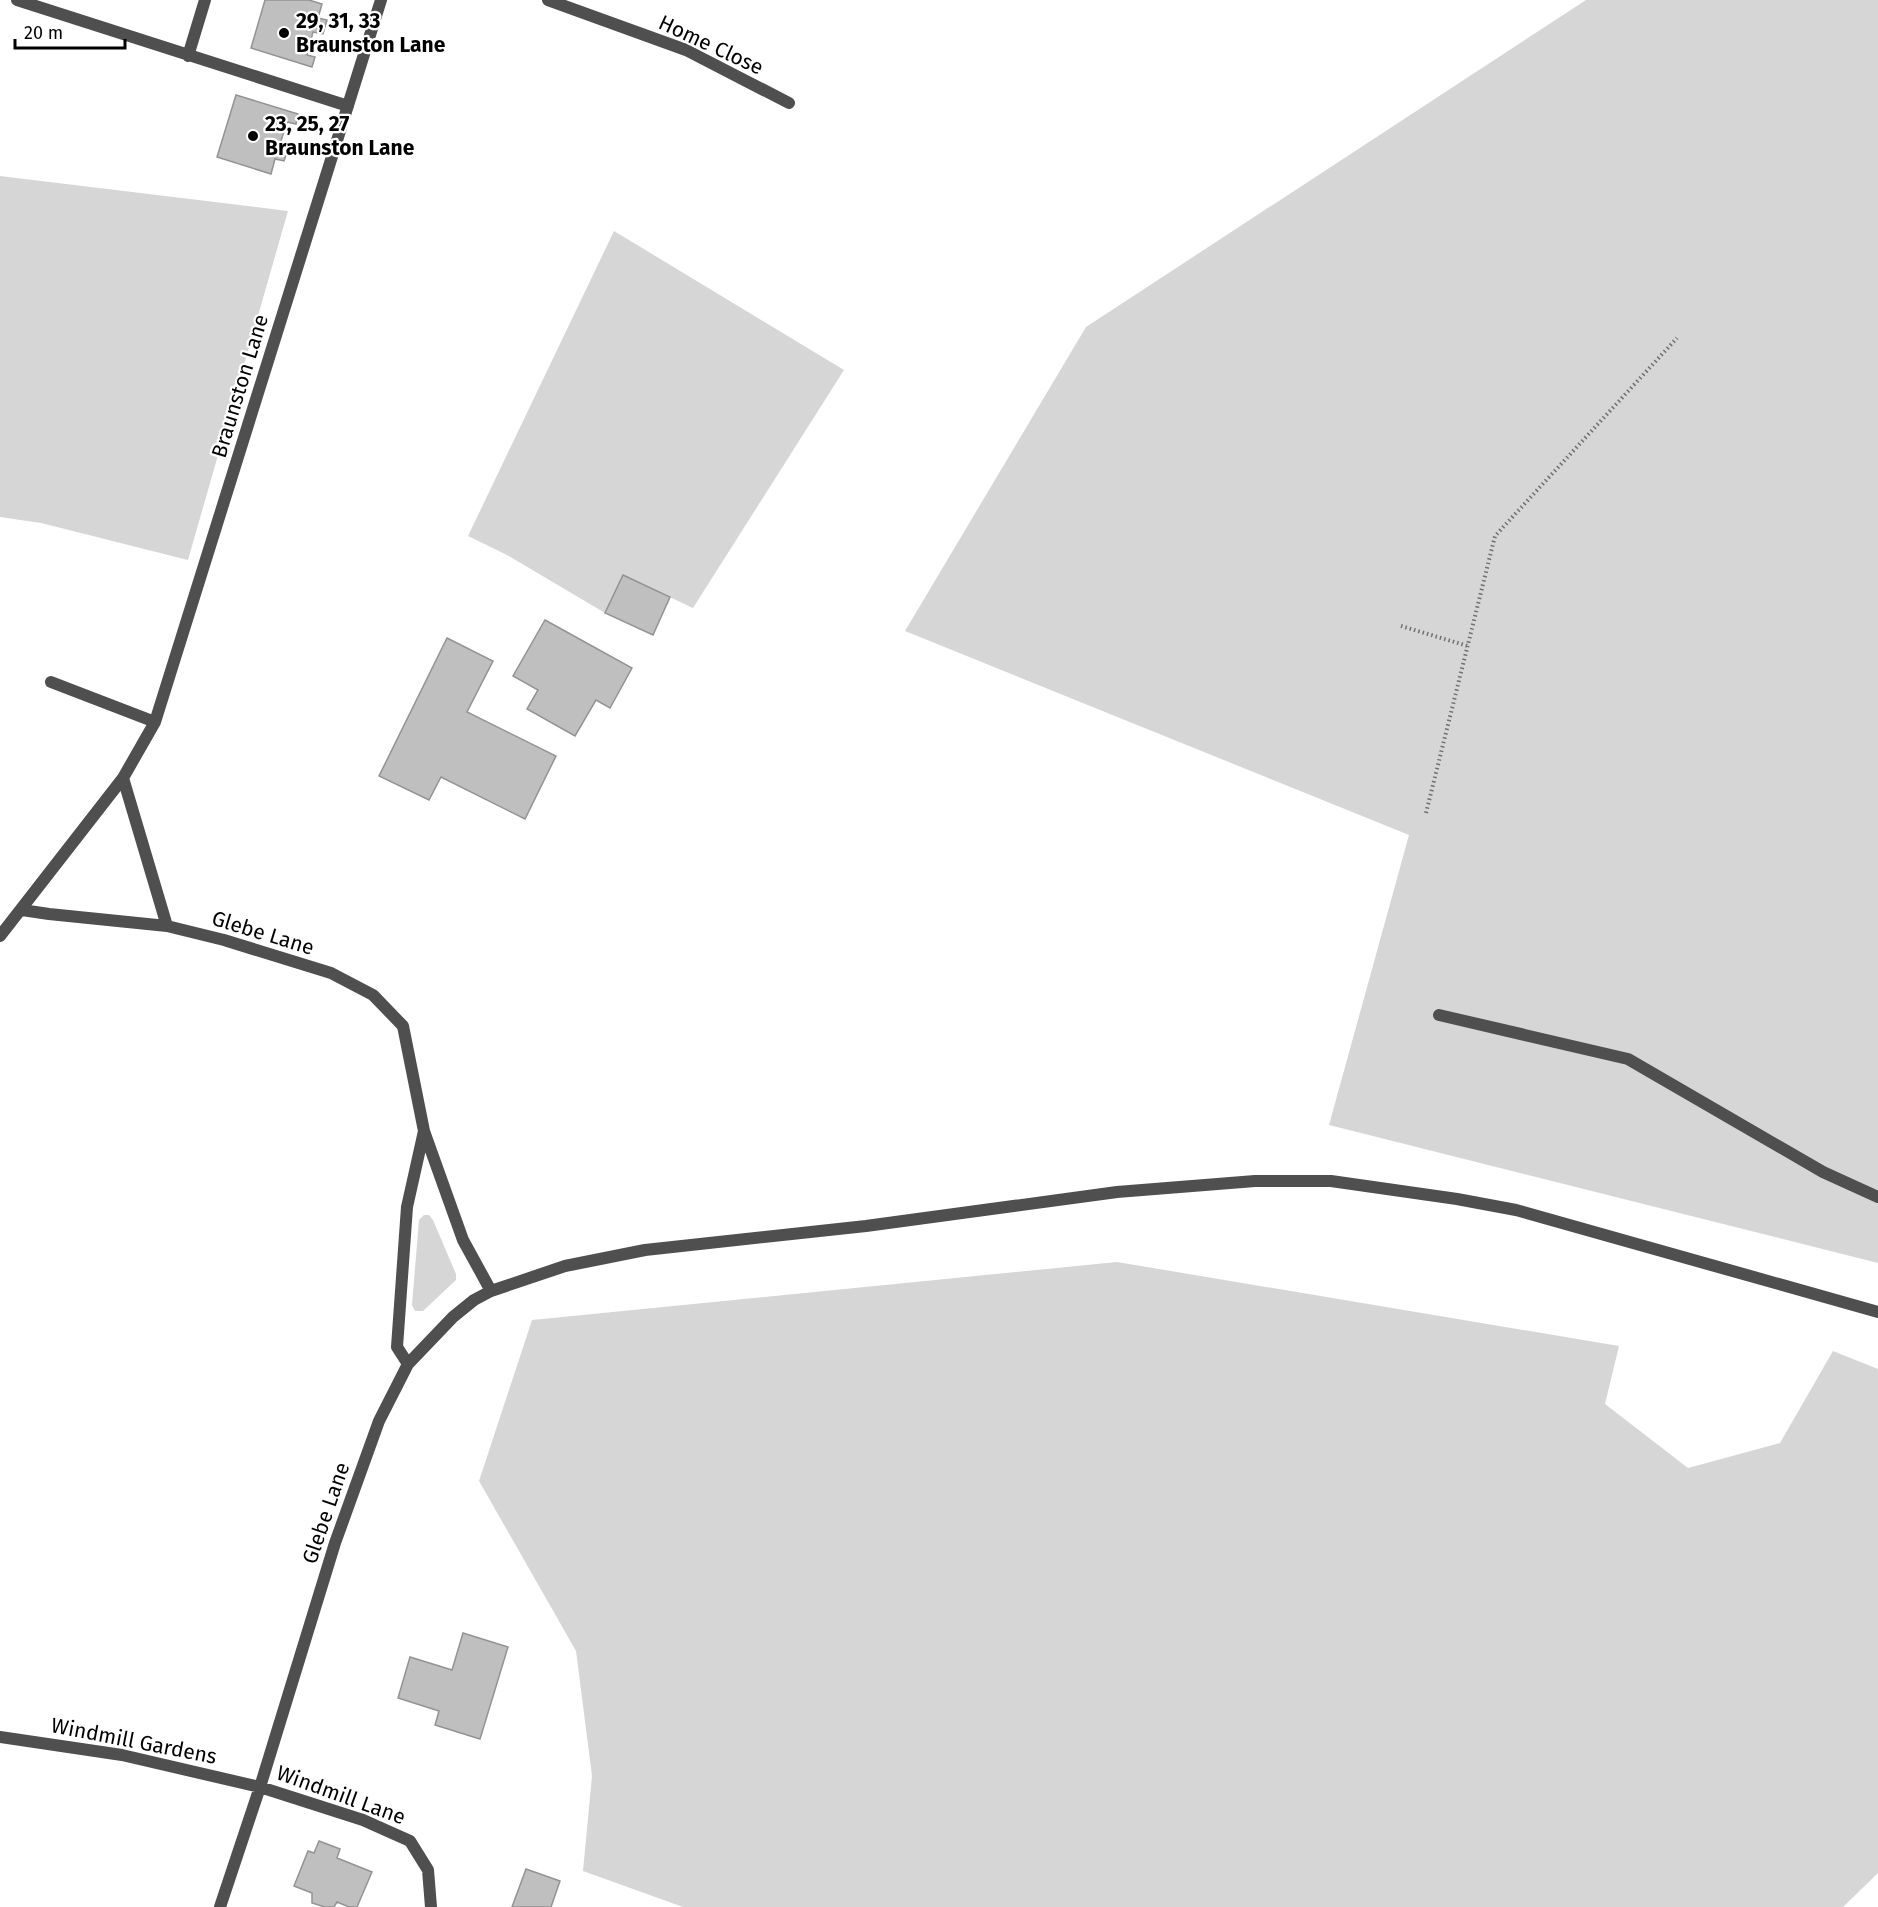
<svg xmlns="http://www.w3.org/2000/svg" width="1878" height="1907" font-family="'Fira Sans',sans-serif">
  <rect width="100%" height="100%" fill="#fff"/>
  <path fill="#d6d6d6" d="M1586,0H1878V1263L1329,1125L1409,835L905,631L1086,327Z
    M0,176L288,211L188,560L41,523L0,517Z
    M614,231L844,370L693,608L623,575L605,613L507,555L468,536Z
    M424,1215H429L433,1220L456,1274V1280L423,1311H415L412,1305L419,1220Z
    M1117,1262L1619,1346L1605,1404L1688,1468L1780,1443L1833,1351L1878,1369V1873L1843,1907H683L583,1871L592,1776L576,1651L479,1481L532,1320Z"/>
  <path fill="#bfbfbf" stroke="#939393" stroke-width="1.5" d="M265,0H309L322,4L318,18L327,20L323,34L313,32L307,55L315,57L312,67L251,48Z
    M236,95L298,114L296,124L287,122L279,147L288,150L284,161L275,159L271,174L217,157Z
    M623,575L670,597L653,635L605,613Z
    M545,620L632,668L610,708L596,700L575,736L527,709L538,690L513,676Z
    M447,638L493,661L467,712L556,756L525,819L441,777L429,800L379,776Z
    M463,1633L508,1647L480,1739L435,1725L439,1711L398,1698L410,1657L452,1670Z
    M319,1841L340,1849L337,1858L372,1872L357,1907H349L337,1902L334,1907H325L312,1903V1893L294,1886L308,1851L314,1853Z
    M526,1869L560,1881L551,1907H512Z"/>
  <g fill="none" stroke-linecap="round" stroke-linejoin="round">
    <path stroke="#717171" stroke-width="4" stroke-dasharray="1.5 3" stroke-linecap="butt" d="M1401,626L1468,646
      M1426,813L1495,536L1677,338"/>
    <path stroke="#4f4f4f" stroke-width="12" d="M1439,1015L1628,1059L1823,1172L1878,1197"/>
    <path stroke="#4f4f4f" stroke-width="12" d="M17,0L348,106
      M548,0L686,50L789,103
      M188,56L205,0
      M51,682L155,722
      M123,778L167,926
      M22,910L49,914L167,926L224,940L331,973L373,995L403,1026L424,1131L463,1240L491,1291
      M0,936L123,778L155,722L381,0
      M408,1364L397,1347L407,1207L424,1131
      M0,1737L122,1755L260,1787L363,1820L410,1841L428,1870L431,1907
      M220,1907L260,1787L335,1543L379,1421L408,1364L453,1317L474,1300L491,1291L565,1266L645,1250L866,1226L1117,1192L1255,1181H1331L1457,1199L1516,1210L1878,1312"/>
  </g>
  <g fill="#000" stroke="#fff" stroke-width="2">
    <circle cx="284" cy="33" r="6"/>
    <circle cx="253" cy="136" r="6"/>
  </g>
  <g text-anchor="middle" stroke-width="4.5" stroke-linejoin="round" paint-order="stroke">
    <g font-size="21" font-weight="bold" fill="#000" stroke="#fff" text-anchor="start">
      <text x="296" y="28">29, 31, 33<tspan x="296" dy="24">Braunston Lane</tspan></text>
      <text x="265" y="131">23, 25, 27<tspan x="265" dy="24">Braunston Lane</tspan></text>
    </g>
    <g font-size="21" fill="#000" stroke="#fff">
      <text transform="translate(711 45) rotate(25)" y="7">Home Close</text>
      <text transform="translate(240 386) rotate(-73)" y="7">Braunston Lane</text>
      <text transform="translate(263 933) rotate(17)" y="7">Glebe Lane</text>
      <text transform="translate(326 1513) rotate(-71)" y="7">Glebe Lane</text>
      <text transform="translate(134 1741) rotate(11)" y="7">Windmill Gardens</text>
      <text transform="translate(341 1795) rotate(20)" y="7">Windmill Lane</text>
    </g>
  </g>
  <path d="M15 39v9h110v-9" fill="none" stroke="#000000" stroke-width="3"/>
  <text x="24" y="39" font-size="18" fill="#000000" stroke="#ffffff" stroke-width="4.5" paint-order="stroke">20 m</text>
</svg>
